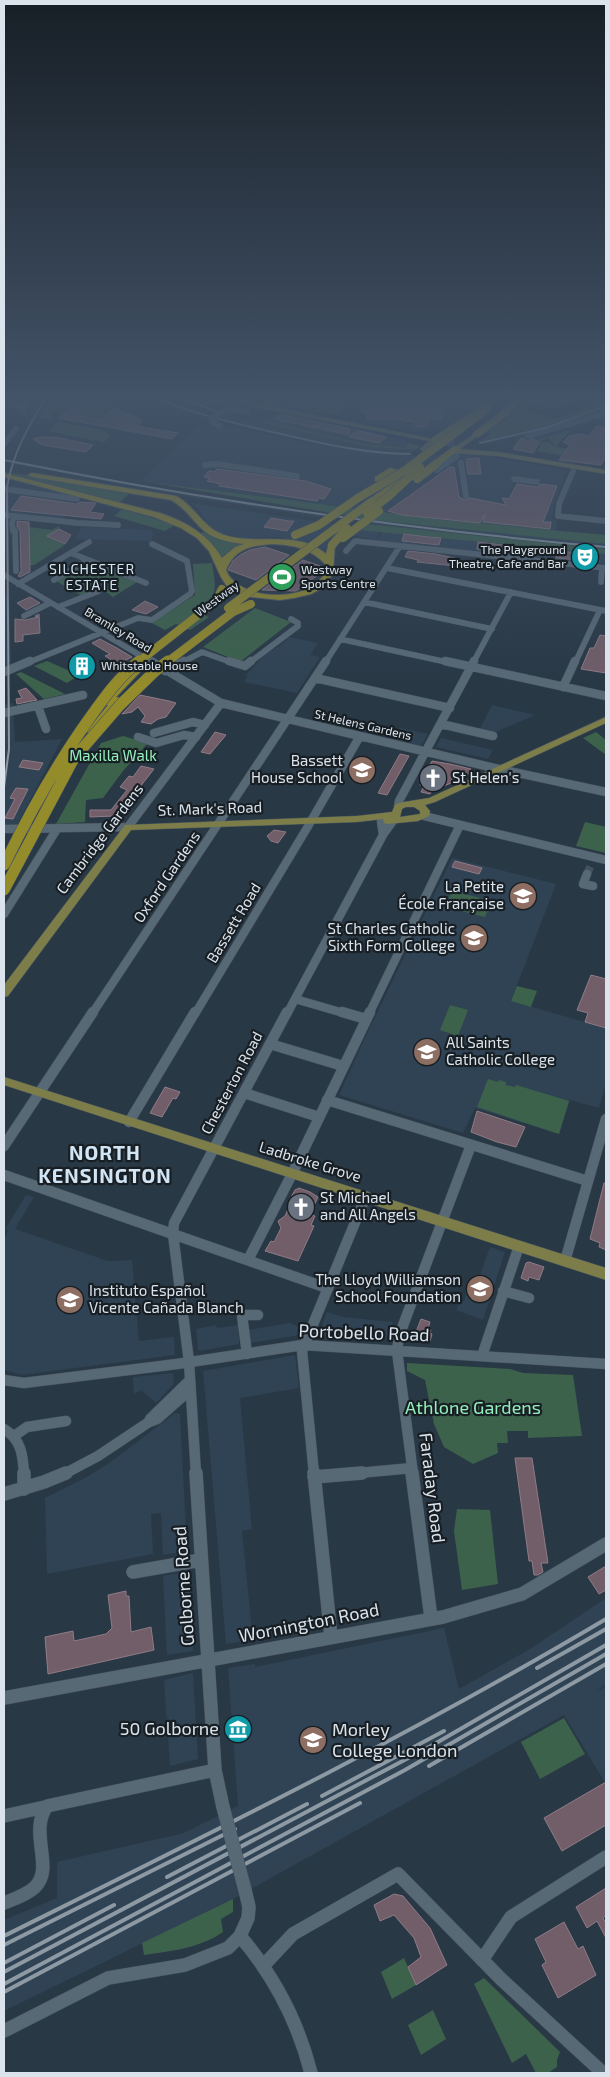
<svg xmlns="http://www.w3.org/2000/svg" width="610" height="2077" font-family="'Exo 2',sans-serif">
  <rect width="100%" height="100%" fill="#293845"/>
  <path fill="#2f4354" d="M364,395H496L446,428L421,432L368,423L366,413H361L364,411L360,398H364Z
    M606,405V412L526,436L483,445L478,441L538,428Z
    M223,413L371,447L415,450L407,456L453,455L466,453L567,470L554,506L552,519L557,520L556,531L444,520L141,481L196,428L206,425L218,428L222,425L348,452L214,419Z
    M274,413L344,426L407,441L408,443L406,448L380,446L265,421Z
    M16,460L168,490L324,513L319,517L193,498L14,464Z
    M12,480L78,496L64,519L4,512V490L10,492Z
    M191,503L361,528L380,531L376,540L349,535L341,540L335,549L324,550L279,537L244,538L220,533L209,525L198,509Z
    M372,519L606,544V549L367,524Z
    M82,527L150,530L154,533L151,541L75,539Z
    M382,531L606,554V564L377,542Z
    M9,593L11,664L4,667V594Z
    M289,637L318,643L310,655L320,657L297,693L244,682L248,676L246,675L265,654L281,645Z
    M13,703L15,742L62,739L17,825L4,826V704Z
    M492,705L535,715L498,731L496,735L479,731Z
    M400,728L428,734L421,746L394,739Z
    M441,738L493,750L488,759L436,747Z
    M452,858L556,884L511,1001L606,1028V1084L599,1108L570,1100L559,1134L475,1108L463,1133L339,1095L369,1029Z
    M26,1195L34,1197L15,1229L108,1261L132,1260L139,1341L174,1337L175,1355L22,1375L4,1370V1241L8,1231L6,1228Z
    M490,1247L505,1252L483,1320L456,1310L459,1303L464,1301L472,1277L479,1278Z
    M327,1312L343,1317L393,1322L386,1338L383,1340L322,1336L319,1334Z
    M289,1323L303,1328L299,1335L251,1343L248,1330Z
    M216,1325L217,1328L238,1325L239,1344L200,1351L198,1349L196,1329Z
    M295,1355L299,1388L240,1398L252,1529L242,1531L253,1640L226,1644L203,1371Z
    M173,1373L174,1384L156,1403L141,1390L134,1394L133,1377Z
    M175,1413L180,1414L187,1551L163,1555L161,1513L151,1514L153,1554L47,1574L45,1498L83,1479L108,1464Z
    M189,1571L193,1651L167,1655L163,1576Z
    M606,1598V1684L596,1692L606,1686V1784L564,1715L231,1900L4,2011V1920L57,1898V1862L184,1833L238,1806L228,1668L255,1664V1667L444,1628L459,1689L530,1649Z
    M193,1673L198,1759L170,1766L164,1680Z"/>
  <path fill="#3c624c" d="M53,395H75L52,414L51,419L39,418Z
    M295,395H348V400L341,407L340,413C331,417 288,408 281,401V399Z
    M100,398L111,406L98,417L79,414Z
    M606,400V405L538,428L481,441L490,435L489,431L513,414L523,402L533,405L528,411L556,419Z
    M265,421L367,444L406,448L408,443L421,446L415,450L371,447L262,423Z
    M58,422L102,430L111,436L104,442L48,431Z
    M571,430L558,443L559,446L555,445L548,438L540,441L543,443L547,441L554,446L580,452L583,460L537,451L541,445L534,444L536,440Z
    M13,473L131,492L119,503L12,476Z
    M141,481L444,520L606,535V544L373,520Z
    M122,509L175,525L165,531L114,516Z
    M367,524L606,549V554L359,530Z
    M59,526V529L47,536L65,545L34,565H30L28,527L52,530Z
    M205,532L213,536L243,543L231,549L223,556H220L213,544L200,533Z
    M87,562L137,582L113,597L102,589L82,596L56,581Z
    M212,563C216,590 219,595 196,612L209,617L190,630L176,624L165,630L152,623L195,595L193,564Z
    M255,608L291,622L240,662L203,647Z
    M47,661L79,675L67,683L34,666Z
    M21,672L65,694L44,699L16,674Z
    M596,732L606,740V755L583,738Z
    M123,736L148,743L123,771L103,798L86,800L85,822L56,824L101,743Z
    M585,822L606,827V853L576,846Z
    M452,891L492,901L485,917L445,907Z
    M517,986L537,991L531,1007L511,1001Z
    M450,1005L468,1010L458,1036L440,1030Z
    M488,1079L498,1082L499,1080L506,1082V1085L515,1087L516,1085L569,1101L559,1134L477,1107Z
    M407,1363L510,1369L523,1373L573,1375L582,1436L528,1438V1431H507L508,1443H497L498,1453L473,1464L444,1447L434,1424L425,1380L407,1371Z
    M457,1509L490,1510L498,1584L462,1590L454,1531Z
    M564,1718L585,1754L540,1779L521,1742Z
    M233,1899V1912L221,1919L223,1932C200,1948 172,1951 144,1955L142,1943Z
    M404,1958L416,1985L392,1999L381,1972Z
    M484,1978L560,2052L557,2060V2067L548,2073H536L526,2054L512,2063L474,1984Z
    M433,2010L446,2039L421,2055L408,2025Z"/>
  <path fill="#715e68" stroke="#907b86" d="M83,395H99L76,415L100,419L113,408L143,420L137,426L178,433L172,439L58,418Z
    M173,395H204L202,396L219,401L217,406L194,400L191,402Z
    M364,395H438L439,398H443V413H441L442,419H428L427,426L421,427L416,426L413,421H403V419H367L366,413H362L360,398H365Z
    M280,414L350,429L349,435L275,419Z
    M597,426L606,428V456L601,465L559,460L570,445L563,442L569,436L581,434L589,436Z
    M357,430L373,434L386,437L379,443L349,437Z
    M42,437H54L93,445L86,452L42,445L33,439Z
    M524,438L527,441L534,439L539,443L533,453L513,449L520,439Z
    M479,458L481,474H468L466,459Z
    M450,467H454L459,497L465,500L470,498L506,505L502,498L509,499L517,484L537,487L541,484L557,486L543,522H551L550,529L483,522L485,514L480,523L402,515L388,511Z
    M217,469L306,481L331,489L324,499L319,498L317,501L219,486L221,484L207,481L210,478L204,477L209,471L214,472Z
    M21,496L76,504L81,502L94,503H96L90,512L104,514L101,519L11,510Z
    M271,518L289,521H294L287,531L264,527Z
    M17,521L29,522L30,572L20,577L18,576L21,571L20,531L17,527Z
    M59,529L71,535L65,544L47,536Z
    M404,534L428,537L441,538L439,545L402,541Z
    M478,542L503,545L502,552L477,549Z
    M265,547L289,555L256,580L228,570L233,561L240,555L250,550Z
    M408,551L436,554L459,559L455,566L417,562L418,560L405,557Z
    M557,551L593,554L592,561L556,558Z
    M303,560L323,567L322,572L296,591L262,590Z
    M30,597L40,603L26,610L17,603Z
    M145,601L158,607L146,614L132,610Z
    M39,614L40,633L23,635V641L15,642V619L26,620L38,617L35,616Z
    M600,635L606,636V673L581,669L590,648H594Z
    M100,639L117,648L132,657L118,664L105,656L110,654L92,643Z
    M82,658L95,664L81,673L68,667Z
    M26,688L37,700L17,704L16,699L22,698L18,691Z
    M140,695L169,701L176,703L166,717L158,719L151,724L141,722L145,716L138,707L132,712L122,714Z
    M215,732L226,735L210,754L201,752Z
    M400,754L409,756L387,795L378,793Z
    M23,760L43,763L39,770L19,767Z
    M432,761L450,764L471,769L467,776L444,786L440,785L438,789L433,788L430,794L421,792L424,786L420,785Z
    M141,766L154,769L121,811L119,810L115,816L90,817V810H111L127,790L120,787L129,776L133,777Z
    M16,788L28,789L13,819L5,818L15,799L10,798Z
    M274,830L286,832L278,843L271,841L267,836Z
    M455,861L482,868L479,874L452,867Z
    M591,975L606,979V1028L585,1022L588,1013L577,1010Z
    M165,1087L180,1092L176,1099L173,1098L162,1117L150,1113Z
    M477,1111L525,1127L516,1147L497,1142L471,1132Z
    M604,1183H606V1250L599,1247L600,1243L590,1239Z
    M299,1188L310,1192L318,1197L310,1214L315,1216L311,1225L314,1226L298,1261L265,1251L271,1241L274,1242L281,1228L278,1221L285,1216L292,1200L290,1199L295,1190Z
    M529,1262L544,1267L539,1280L529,1277L528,1281L521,1278L526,1263Z
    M421,1319L430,1322L428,1329L431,1330L430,1333L432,1334L430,1341H416L414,1337Z
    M515,1458H532L548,1563H541L543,1572L538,1575H534L532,1561H529Z
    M606,1566V1590L599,1594L588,1577Z
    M126,1591V1596H129L131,1632L151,1627L154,1650L48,1674L45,1637L73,1631L74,1641L106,1634L112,1628L108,1595Z
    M606,1782V1825L562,1851L544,1818Z
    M606,1888V1915L603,1918L606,1924V1938L597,1921L587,1928L576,1907Z
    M394,1894L403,1896L430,1928L447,1965L416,1985L408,1967L421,1957L414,1938L394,1915L380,1921L374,1905Z
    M564,1922L578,1949L583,1946L596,1975L558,1998L542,1965L546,1962L535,1939Z"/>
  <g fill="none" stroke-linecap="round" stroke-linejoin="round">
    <path stroke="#44525e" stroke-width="8" stroke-dasharray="8 4" stroke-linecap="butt" d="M587,874L591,865"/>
    <path stroke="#44525e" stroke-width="8" stroke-dasharray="8 4" stroke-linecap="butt" d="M435,440L462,445"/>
    <g stroke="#4a5661" stroke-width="6">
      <path id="minor-far3" d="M525,398L551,405L580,395
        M11,405L23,406
        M264,406L274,395
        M24,412L22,407L29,395
        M221,412L229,409L248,412
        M212,418V422L220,426
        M528,436L606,413
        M4,444L16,429
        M461,463L466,496
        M205,465L217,464L297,476
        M437,470L457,456
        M573,471L559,504L558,516L606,521
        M514,479L537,482
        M4,489L77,499
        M4,515L78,523L118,525
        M14,516L12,523L13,531H15L16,571
        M346,551L355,541L606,568
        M71,553L146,583
        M387,568L606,611
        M4,575L153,663
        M54,580L88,560
        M601,582L602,568
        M18,584L89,542
        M364,602L492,629
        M58,607L99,591
        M24,616L50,603
        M340,639L451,663
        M27,663L138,618L152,620L190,594L192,591L187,561L152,544
        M181,663L202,652L233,663
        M249,663L298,626V623L291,619
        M325,663L400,546
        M473,663L511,592
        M575,663L600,610"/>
    </g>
    <g stroke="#4a5661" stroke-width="9">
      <path id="minor-far2" d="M151,661L221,703L490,767L606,792
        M229,661L245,666L251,661
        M445,661L606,696
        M165,671L184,661
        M4,672L30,661
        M315,678L450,708
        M563,687L575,661
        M38,706L46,729
        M4,713L83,695
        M441,724L493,736
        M154,733L193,722L205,725
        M138,737L156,743L184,735L196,737
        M398,807L399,801L474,661
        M424,816L606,860
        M381,821L383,835
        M4,829L128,827L221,703
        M587,874L583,884L593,886
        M4,914L57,829
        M295,999L347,1014
        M92,1014L326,661
        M195,1014L307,828L360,736
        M287,1014L383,835L393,821
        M369,1014L460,825"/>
    </g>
    <g stroke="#4a5661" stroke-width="11">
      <path id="minor-far1" d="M342,1012L366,1019
        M270,1044L343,1066
        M244,1093L319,1117
        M327,1100L588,1181
        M129,1122L195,1012
        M4,1146L93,1012
        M4,1175L327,1288
        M248,1260L292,1174L370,1012
        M565,1261L606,1119
        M503,1291L529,1298
        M247,1354L242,1315H258
        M482,1356L519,1246
        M4,1380L24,1383L177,1364L303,1345L606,1364
        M150,1419L189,1381
        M4,1429C21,1439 23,1455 24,1474
        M14,1436L27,1427L66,1421
        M64,1474L98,1456L149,1422L157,1419L190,1390
        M196,1474L189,1362L173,1234L174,1223L287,1012
        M314,1474L302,1351L366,1196
        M348,1474L412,1468
        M413,1474L397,1351L399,1336L471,1145"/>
    </g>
    <g stroke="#4a5661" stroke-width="14">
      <path id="minor" d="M24,1473V1489
        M196,1473L215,1770L223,1807
        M314,1473L331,1637
        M412,1473L431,1618
        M314,1477L362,1473
        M4,1494L44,1482L66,1473
        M133,1572L201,1560
        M4,1698L443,1617L522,1594L606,1544
        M4,1816L45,1807
        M4,1903C14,1899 27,1895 35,1887C55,1868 28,1832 47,1806L215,1770
        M240,1936C274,1976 298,2022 311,2073
        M482,1960L511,1917L606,1857
        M264,1965L293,1934L398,1874L501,1979L603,2073
        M4,2031L108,1978L185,1965L228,1948L240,1936L248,1918L249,1907L245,1890"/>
    </g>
    <g stroke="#4a5661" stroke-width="1">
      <path id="major" d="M210,395H219L244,401L438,440L423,451L420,449L429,441L243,405Z
        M476,433L479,435L478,436L460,449L498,452L606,470V474L498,456L450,453V451L455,450V447Z
        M606,717V723L435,802L425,805L430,811L429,816L418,821L387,824L384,823L383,819L357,822L131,830L8,996L4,997V985L125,825L357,816L392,812L395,805L398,803L429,798ZM406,807H414L420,811V814L400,817L402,809Z
        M4,1077L606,1268V1280L4,1085Z"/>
    </g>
    <g stroke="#4a5661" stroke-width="2">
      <path id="highway" d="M498,395H506L438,442H432V438Z
        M518,395H526L507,416L479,437H473V433L501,412Z
        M454,446L461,448L439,466H433V462Z
        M390,468L397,470L381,481H375V477Z
        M4,473L160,513C186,522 208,534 222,558L235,547L244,544C228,542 211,539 200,527C190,517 184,507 171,500L32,477L28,475L32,473L176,496C195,506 203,528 224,535C257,546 297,529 326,554L329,543H335L333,574L322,588L311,594L294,598L280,600L251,597L235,591L226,585L221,577L209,551L197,538L181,528L154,517L4,477ZM272,544C293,545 311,548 326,565C324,604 238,604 226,570C235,548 250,546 272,544Z
        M403,475L410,477L374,504H368V500Z
        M135,669L140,672L116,697L120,698V702L96,733H88L87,731L108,705H102V701L132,670Z"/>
    </g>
    <use href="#minor-far3" stroke="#586976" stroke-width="5.5"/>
    <use href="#minor-far2" stroke="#586976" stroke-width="8"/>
    <use href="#minor-far1" stroke="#586976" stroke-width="10"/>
    <use href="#minor" stroke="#586976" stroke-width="13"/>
    <use href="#major" fill="#7c7d49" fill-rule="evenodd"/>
    <use href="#highway" fill="#948b2b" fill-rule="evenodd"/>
    <path stroke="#8d99a3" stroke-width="2" d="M148,395C190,413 233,423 277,433C321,443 364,454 410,454
      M192,402L218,412
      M480,443L545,428L606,406
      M4,460C203,500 404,529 606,547
      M4,787L9,749L7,487C13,452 29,425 48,395"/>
    <path stroke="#8d99a3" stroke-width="4" d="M537,1668L606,1629
      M429,1766L606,1664
      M322,1796L444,1731
      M167,1877L307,1804
      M4,1936C207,1835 411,1735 606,1619
      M4,1945L235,1829
      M4,1963L114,1905
      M4,1972L431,1746L606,1645
      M4,1984L405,1770L606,1654
      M4,1992L360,1803"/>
    <g stroke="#4a5661" stroke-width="6" stroke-linecap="butt">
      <path id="minor-bridge-far1" d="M212,418L221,412"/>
    </g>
    <g stroke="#4a5661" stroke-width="14" stroke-linecap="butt">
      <path id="minor-bridge" d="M223,1807L245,1890"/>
    </g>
    <g stroke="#4a5661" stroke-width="9" stroke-linecap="butt">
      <path id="highway-bridge-far1" d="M417,479L436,464
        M367,513L389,496L420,467
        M295,535L319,525L358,498L404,471L487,409
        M343,538L379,511
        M332,545L347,528
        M228,608L371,502
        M137,663L211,605L217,599L222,589
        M166,663L233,612L251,604"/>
    </g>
    <g stroke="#4a5661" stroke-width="12" stroke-linecap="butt">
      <path id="highway-bridge" d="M4,865C29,814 56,765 89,719C104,698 118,678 139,661
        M4,890L74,758L120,705L154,672L168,661"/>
    </g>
    <use href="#minor-bridge-far1" stroke="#586976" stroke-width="5.5"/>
    <use href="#minor-bridge" stroke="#586976" stroke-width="13"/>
    <use href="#highway-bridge-far1" stroke="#948b2b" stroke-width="8"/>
    <use href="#highway-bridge" stroke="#948b2b" stroke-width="11"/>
  </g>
  <linearGradient id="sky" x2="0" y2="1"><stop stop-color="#171f26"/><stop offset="0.58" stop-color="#435368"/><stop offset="1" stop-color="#435368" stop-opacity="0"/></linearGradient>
  <rect width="610" height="685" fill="url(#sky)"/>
  <defs>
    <g id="theatre-disc" transform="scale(1.4375)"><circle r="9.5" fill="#0f9aa8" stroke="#181f24"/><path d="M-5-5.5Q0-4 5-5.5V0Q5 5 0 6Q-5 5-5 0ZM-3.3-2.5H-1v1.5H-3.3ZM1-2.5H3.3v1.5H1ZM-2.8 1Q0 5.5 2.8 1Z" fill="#fff"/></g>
    <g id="stadium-disc" transform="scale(1.4375)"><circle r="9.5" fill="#2e9e5b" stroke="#181f24"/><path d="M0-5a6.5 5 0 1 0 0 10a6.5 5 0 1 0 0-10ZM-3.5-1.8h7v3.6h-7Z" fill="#fff"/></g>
    <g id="building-disc" transform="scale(1.4375)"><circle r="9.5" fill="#0f9aa8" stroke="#181f24"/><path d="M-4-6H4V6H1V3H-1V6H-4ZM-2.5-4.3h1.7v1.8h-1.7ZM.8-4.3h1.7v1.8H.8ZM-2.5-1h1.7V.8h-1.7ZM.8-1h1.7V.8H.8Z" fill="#fff"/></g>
    <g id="school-disc" transform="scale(1.4375)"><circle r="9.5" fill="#8d6e63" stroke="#181f24"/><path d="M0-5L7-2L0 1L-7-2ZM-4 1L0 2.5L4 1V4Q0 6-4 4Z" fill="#fff"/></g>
    <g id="church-disc" transform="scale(1.4375)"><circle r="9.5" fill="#6b7280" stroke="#181f24"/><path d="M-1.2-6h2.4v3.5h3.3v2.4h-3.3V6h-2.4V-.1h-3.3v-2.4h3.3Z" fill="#fff"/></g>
    <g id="university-disc" transform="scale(1.4375)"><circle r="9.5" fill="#8d6e63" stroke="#181f24"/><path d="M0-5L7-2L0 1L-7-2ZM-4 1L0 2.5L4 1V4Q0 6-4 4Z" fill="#fff"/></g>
    <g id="museum-disc" transform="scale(1.4375)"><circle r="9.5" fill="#0f9aa8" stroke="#181f24"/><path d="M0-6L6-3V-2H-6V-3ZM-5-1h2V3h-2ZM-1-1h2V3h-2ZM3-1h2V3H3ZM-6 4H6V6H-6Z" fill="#fff"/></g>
  </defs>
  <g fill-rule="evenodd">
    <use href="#theatre-disc" x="585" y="557"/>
    <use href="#stadium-disc" x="282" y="577"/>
    <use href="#building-disc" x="82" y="666"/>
    <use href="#school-disc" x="362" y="770"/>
    <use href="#church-disc" x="433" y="778"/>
    <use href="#school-disc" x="523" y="896"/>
    <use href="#university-disc" x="474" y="938"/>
    <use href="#school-disc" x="427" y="1052"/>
    <use href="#church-disc" x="301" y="1207"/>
    <use href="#school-disc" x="480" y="1289"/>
    <use href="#school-disc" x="70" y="1300"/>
    <use href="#museum-disc" x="238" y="1729"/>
    <use href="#university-disc" x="313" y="1740"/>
  </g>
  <g text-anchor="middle" stroke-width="4.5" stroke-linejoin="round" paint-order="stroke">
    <g font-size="12" fill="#dbe4ed" stroke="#181f24" text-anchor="start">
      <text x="566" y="554" text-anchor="end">The Playground<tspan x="566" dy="14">Theatre, Cafe and Bar</tspan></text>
      <text x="301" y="574">Westway<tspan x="301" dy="14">Sports Centre</tspan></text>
      <text x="101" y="670">Whitstable House</text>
    </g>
    <g font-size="12" fill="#dbe4ed" stroke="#181f24">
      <text transform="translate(217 599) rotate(-36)" y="4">Westway</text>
      <text transform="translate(118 630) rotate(31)" y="4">Bramley Road</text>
      <text transform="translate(363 725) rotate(13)" y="4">St Helens Gardens</text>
    </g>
    <g font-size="14" letter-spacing="1" fill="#d2e5f5" stroke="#181f24">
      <text x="92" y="574">SILCHESTER<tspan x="92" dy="16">ESTATE</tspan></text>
    </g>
    <g font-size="15" fill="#95efbc" stroke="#181f24">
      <text x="113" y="761">Maxilla Walk</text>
    </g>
    <g font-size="15" fill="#dbe4ed" stroke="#181f24" text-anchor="end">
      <text x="343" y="766">Bassett<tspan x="343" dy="17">House School</tspan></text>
      <text x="452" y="783" text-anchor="start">St Helen's</text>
      <text x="504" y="892">La Petite<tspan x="504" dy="17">École Française</tspan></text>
      <text x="455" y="934">St Charles Catholic<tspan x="455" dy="17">Sixth Form College</tspan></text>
      <text x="446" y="1048" text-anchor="start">All Saints<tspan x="446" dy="17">Catholic College</tspan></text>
      <text x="320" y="1203" text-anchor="start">St Michael<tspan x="320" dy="17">and All Angels</tspan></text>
      <text x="461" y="1285">The Lloyd Williamson<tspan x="461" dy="17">School Foundation</tspan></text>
      <text x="89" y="1296" text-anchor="start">Instituto Español<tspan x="89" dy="17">Vicente Cañada Blanch</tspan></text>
    </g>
    <g font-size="15" fill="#dbe4ed" stroke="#181f24">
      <text transform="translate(210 809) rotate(-2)" y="5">St. Mark's Road</text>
      <text transform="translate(100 839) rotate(-53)" y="5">Cambridge Gardens</text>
      <text transform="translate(167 877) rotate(-56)" y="5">Oxford Gardens</text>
      <text transform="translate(234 923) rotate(-59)" y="5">Bassett Road</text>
      <text transform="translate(232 1083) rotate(-62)" y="5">Chesterton Road</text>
      <text transform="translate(310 1162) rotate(17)" y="5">Ladbroke Grove</text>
    </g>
    <g font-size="18" fill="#dbe4ed" stroke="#181f24">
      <text transform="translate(364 1333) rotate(2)" y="6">Portobello Road</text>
      <text transform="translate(432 1488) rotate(83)" y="6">Faraday Road</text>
      <text transform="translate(184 1586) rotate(-94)" y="6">Golborne Road</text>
      <text transform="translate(309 1623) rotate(-11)" y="6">Wornington Road</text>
    </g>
    <g font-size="18" fill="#95efbc" stroke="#181f24">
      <text x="473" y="1414">Athlone Gardens</text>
    </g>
    <g font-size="18" fill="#dbe4ed" stroke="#181f24" text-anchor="end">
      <text x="219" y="1735">50 Golborne</text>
      <text x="332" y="1736" text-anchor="start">Morley<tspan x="332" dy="21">College London</tspan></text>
    </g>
    <g font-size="20" font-weight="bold" letter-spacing="1" fill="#d2e5f5" stroke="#181f24">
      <text x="105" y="1160">NORTH<tspan x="105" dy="23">KENSINGTON</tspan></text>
    </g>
  </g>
  <rect width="610" height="2077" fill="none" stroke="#dbe4ed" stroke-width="10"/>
</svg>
